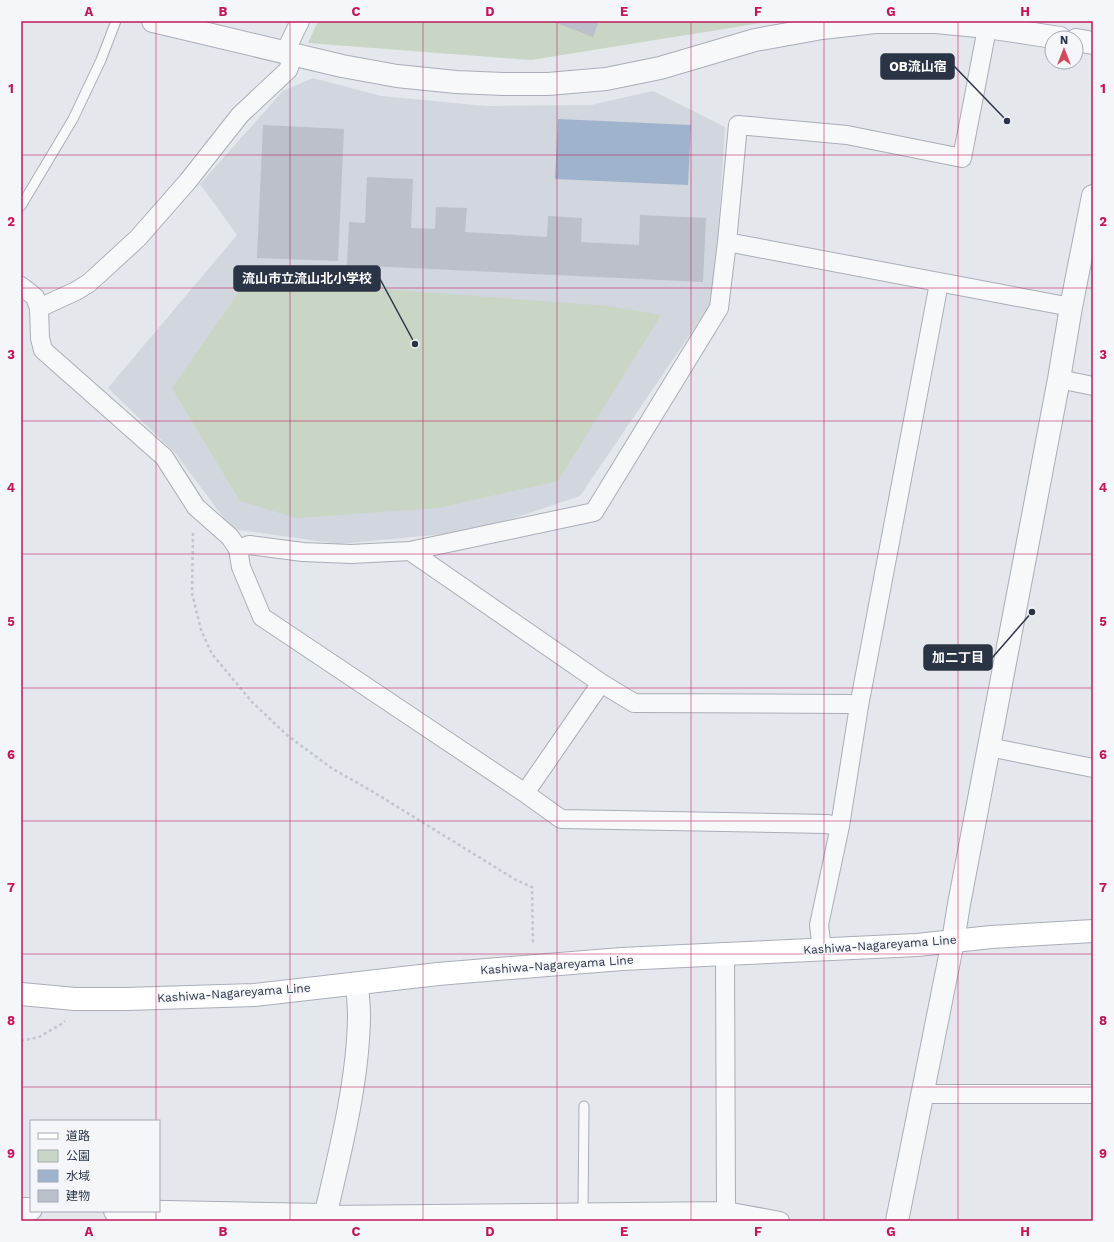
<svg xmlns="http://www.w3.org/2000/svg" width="1114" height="1242" font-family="'Work Sans','Noto Sans JP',sans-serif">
  <rect width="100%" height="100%" fill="#e4e7ec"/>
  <path fill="#d2d6de" d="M313,78L381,96L486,106L591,105L653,91L725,127L714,299L580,496L476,531L339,544L232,529L176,454L108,388L237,235L200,184L283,91Z"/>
  <path fill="#c9d6c5" d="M318,21H762L761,23L531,60L308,43Z
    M248,279L610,306L661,315L558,481L437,508L296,518L240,501L172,388Z"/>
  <path fill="#9fb4cc" d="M558,119L691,125L688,185L555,179Z"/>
  <path fill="#bbc0ca" d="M551,21H599L593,37Z
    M263,125L344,129L338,261L257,258Z
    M367,177L413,179L411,228L435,229L436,207L467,208L465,232L547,237L548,216L582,218L581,242L639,245L640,215L706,218L703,282L347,265L349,222L365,223Z"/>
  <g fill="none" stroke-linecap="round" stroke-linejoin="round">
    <g stroke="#a9aeb7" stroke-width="11">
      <path id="service" d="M21,206L73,119L101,60L116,21
        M583,1212L584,1106"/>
    </g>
    <g stroke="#a9aeb7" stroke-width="20">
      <path id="minor" d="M285,52L300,21
        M727,242L1071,307
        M21,286L35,297L39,308L40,338L43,350L164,457L196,507L230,537L238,549L241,567L262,617L525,793L601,683L410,551
        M39,308L76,291L89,283L138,238L188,181L240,115L288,70L294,54
        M1059,379L1093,386
        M238,549L249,545L303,552L351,554L410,551L594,512L719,308L727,242L738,125L847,135L962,158L985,39L987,27
        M601,683L634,703L850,704L859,706
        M989,747L1093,768
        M525,793L561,819L826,824L840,826
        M822,949L819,925L840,826L859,706L939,283
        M922,1094H1093
        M325,1215L726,1211L780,1221
        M724,1221L726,1211L725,954"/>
    </g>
    <g stroke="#a9aeb7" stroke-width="24">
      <path id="tertiary" d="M153,21L342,66L397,76L456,82L503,84H548L606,79L660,68L755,40L822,28L875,22H936L987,27L1060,38
        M1076,40L1093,43
        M21,1209H31
        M115,1211L325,1215
        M324,1221C339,1156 358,1084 359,1017C359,1006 358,995 357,984
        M897,1221L953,941L959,904L1059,379L1071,307L1093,196"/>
    </g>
    <g stroke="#a9aeb7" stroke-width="24">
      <path id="secondary" d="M21,994L75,999H126L254,995L438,974L535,966L622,959L725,954L917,945L991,937L1093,931"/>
    </g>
    <path stroke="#c2c5cb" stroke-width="2.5" stroke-dasharray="3 3" stroke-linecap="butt" d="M193,533L192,593L201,630L212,654L252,702L288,736L333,769L375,793L516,880L532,887L533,944
      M21,1041L39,1037L63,1023L65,1021"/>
    <use href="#service" stroke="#f7f8fa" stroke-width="9"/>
    <use href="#minor" stroke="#f7f8fa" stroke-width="18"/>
    <use href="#tertiary" stroke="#f7f8fa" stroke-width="22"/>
    <use href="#secondary" stroke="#fff" stroke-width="22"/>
  </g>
  <path fill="none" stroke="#c2185b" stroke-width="1" stroke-opacity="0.55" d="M156,21V1121M290,21V1221M423,21V1221M557,21V1221M691,21V1221M824,21V1221M958,21V1221M21,155H1093M21,288H1093M21,421H1093M21,554H1093M21,688H1093M21,821H1093M21,954H1093M21,1087H1093M156,1211V1221"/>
  <g text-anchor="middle" stroke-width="3" stroke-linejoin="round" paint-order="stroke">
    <g font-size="12" fill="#2b3445" stroke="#f4f6f9">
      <text transform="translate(880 945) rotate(-4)" y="4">Kashiwa-Nagareyama Line</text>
      <text transform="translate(557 965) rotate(-4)" y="4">Kashiwa-Nagareyama Line</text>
      <text transform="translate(234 993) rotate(-4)" y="4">Kashiwa-Nagareyama Line</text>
    </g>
  </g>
  <path fill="none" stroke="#2b3445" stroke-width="1.5" d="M1007 121L954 66M415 344L380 279M1032 612L992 658"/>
  <g fill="#2b3445" stroke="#f4f6f9" stroke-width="1.5">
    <circle cx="1007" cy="121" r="4"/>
    <circle cx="415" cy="344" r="4"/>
    <circle cx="1032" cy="612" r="4"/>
  </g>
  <g fill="#2b3445" stroke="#2b3445" stroke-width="1.5">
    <rect x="881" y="54" width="73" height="25" rx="4"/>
    <rect x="234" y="266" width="146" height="25" rx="4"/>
    <rect x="924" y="645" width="68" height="25" rx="4"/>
  </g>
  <g font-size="13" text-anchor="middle" font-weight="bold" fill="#fff">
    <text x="918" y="71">OB流山宿</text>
    <text x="307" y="283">流山市立流山北小学校</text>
    <text x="958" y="662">加二丁目</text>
  </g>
  <rect width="1114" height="1242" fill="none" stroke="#f4f6f9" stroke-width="44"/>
  <rect x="30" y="1120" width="130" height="92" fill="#f4f6f9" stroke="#a4a8b1"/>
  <rect x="38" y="1133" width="20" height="6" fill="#ffffff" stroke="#a4a8b1"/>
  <text x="66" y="1140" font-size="12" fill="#2b3445">道路</text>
  <rect x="38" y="1150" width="20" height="12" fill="#c9d6c5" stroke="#a4a8b1"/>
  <text x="66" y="1160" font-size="12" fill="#2b3445">公園</text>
  <rect x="38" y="1170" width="20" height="12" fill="#9fb4cc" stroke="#a4a8b1"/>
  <text x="66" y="1180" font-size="12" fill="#2b3445">水域</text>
  <rect x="38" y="1190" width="20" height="12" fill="#bbc0ca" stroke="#a4a8b1"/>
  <text x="66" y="1200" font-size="12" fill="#2b3445">建物</text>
  <g transform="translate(1064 50)"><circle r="19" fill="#f4f6f9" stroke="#a4a8b1"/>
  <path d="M0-3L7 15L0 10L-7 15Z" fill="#d1495b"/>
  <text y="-6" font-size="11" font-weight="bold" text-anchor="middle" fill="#2b3445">N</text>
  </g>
  <rect x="22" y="22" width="1070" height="1198" fill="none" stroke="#c2185b" stroke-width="1.5"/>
  <g font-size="13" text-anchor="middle" font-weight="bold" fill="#c2185b">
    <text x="89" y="16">A</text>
    <text x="223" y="16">B</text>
    <text x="356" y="16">C</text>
    <text x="490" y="16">D</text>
    <text x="624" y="16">E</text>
    <text x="758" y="16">F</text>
    <text x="891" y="16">G</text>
    <text x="1025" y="16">H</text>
    <text x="11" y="93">1</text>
    <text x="1103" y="93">1</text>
    <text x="11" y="226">2</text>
    <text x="1103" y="226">2</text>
    <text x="11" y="359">3</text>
    <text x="1103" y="359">3</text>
    <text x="11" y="492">4</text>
    <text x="1103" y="492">4</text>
    <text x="11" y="626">5</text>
    <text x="1103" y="626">5</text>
    <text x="11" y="759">6</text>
    <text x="1103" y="759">6</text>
    <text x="11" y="892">7</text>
    <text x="1103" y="892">7</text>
    <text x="11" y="1025">8</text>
    <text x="1103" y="1025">8</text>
    <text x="11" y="1158">9</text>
    <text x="1103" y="1158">9</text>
    <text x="89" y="1236">A</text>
    <text x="223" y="1236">B</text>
    <text x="356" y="1236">C</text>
    <text x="490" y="1236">D</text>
    <text x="624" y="1236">E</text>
    <text x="758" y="1236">F</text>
    <text x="891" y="1236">G</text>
    <text x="1025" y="1236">H</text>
  </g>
</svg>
